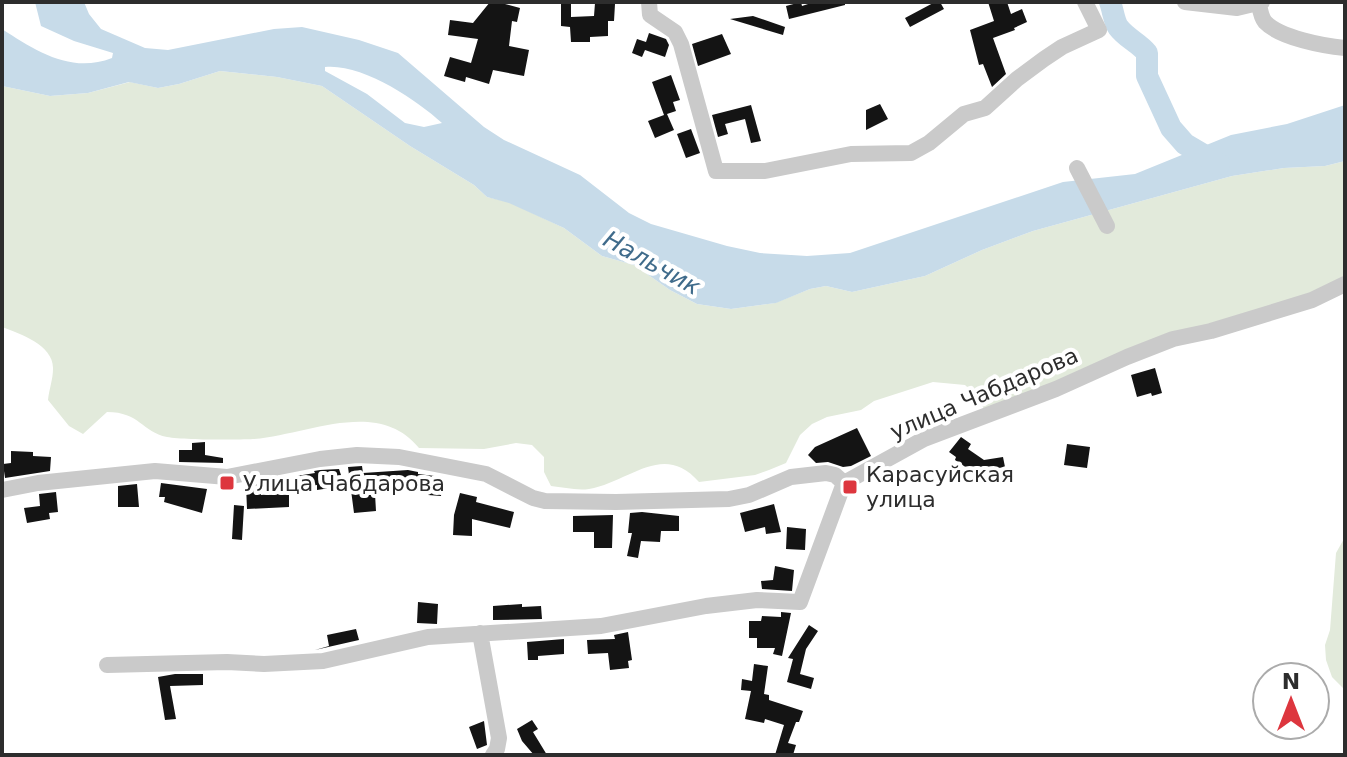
<svg xmlns="http://www.w3.org/2000/svg" width="1347" height="757" font-family="'DejaVu Sans',sans-serif">
  <rect width="100%" height="100%" fill="#fff"/>
  <path fill="#e2eadb" d="M220,71L277,77L322,86L410,146L474,185L487,197L509,202L564,228L602,256L634,265L670,290L697,304L731,309L775,303L810,289L826,286L852,292L925,276L982,250L1033,231L1232,176L1284,168L1325,166L1345,161V284L987,415L977,396L965,385L933,382L874,401L861,410L827,417L812,424L800,435L786,463L769,470L755,475L699,482C663,441 630,482 589,489C577,491 563,487 551,486L544,472V457L532,445L516,443L484,449L419,448C378,397 307,435 253,439C235,440 184,440 167,437C142,432 140,412 107,412L83,434L69,426L48,400C49,390 53,379 53,369C54,345 20,334 2,327V86L50,96L88,93L130,82L158,88L179,84Z
    M1345,537V690L1332,677L1326,660L1325,645L1330,630L1336,553Z"/>
  <path fill="#c7dbe9" fill-rule="evenodd" d="M35,2H84L89,14L101,29L145,48L168,50L274,29L302,27L359,40L398,53L484,127L504,140L580,175L629,213L651,224L727,246L760,253L807,256L850,253L1063,182L1135,174L1231,135L1287,124L1345,105V161L1325,166L1284,168L1232,176L1033,231L982,250L925,276L852,292L826,286L810,289L776,303L731,309L697,304L670,290L634,265L602,256L564,228L509,203L487,197L474,185L410,146L322,86L277,77L220,71L179,84L158,88L129,82L88,93L50,96L2,86V29C36,51 71,74 112,58L113,53L74,41L41,26ZM325,67C361,63 416,99 442,123L424,127L405,123L367,94L325,71Z"/>
  <g fill="none" stroke-linecap="round" stroke-linejoin="round">
    <path stroke="#c7dbe9" stroke-width="22" d="M1110,2C1113,10 1114,21 1118,27C1126,38 1139,43 1147,53V76L1171,128L1185,144L1219,164"/>
  </g>
  <path fill="#141414" d="M490,2H506L505,4L520,8L517,22L512,21L509,46L529,50L524,76L493,70L489,84L466,77L465,82L444,76L450,57L471,63L478,39L448,35L450,20L473,23Z
    M561,2H571V17L594,16L595,3L615,4L614,21H608V36L590,37V42H571L570,27L561,26Z
    M801,2L802,6L814,2H845V5L789,19L786,6Z
    M935,2H940L944,9L910,27L905,18Z
    M988,2H1007L1011,14L1022,9L1027,22L1014,28L1015,30L993,38L1006,74L992,87L983,64L979,65L970,30L994,21Z
    M753,16L785,27L783,35L730,19Z
    M649,33L666,39L669,45L665,57L645,50L642,57L632,53L637,39L646,42Z
    M722,34L731,54L698,66L692,44Z
    M671,75L680,100L673,102L676,111L667,114L674,130L655,138L648,121L664,115L652,82Z
    M880,104L888,119L866,130V110Z
    M751,105L761,141L751,143L745,119L725,124L728,134L718,137L712,115Z
    M691,129L700,153L686,158L677,134Z
    M1155,368L1162,393L1152,396L1151,393L1137,397L1131,375Z
    M857,428L871,456L851,466L843,467L828,462L816,463L808,455L815,447Z
    M961,437L971,444L968,449L984,460L1003,457L1005,467L973,472L955,460L956,457L949,452Z
    M205,442V455L223,458V463L179,462V450H192V443Z
    M1067,444L1090,447L1087,468L1064,465Z
    M11,451L33,452V456L51,457L50,471L5,478L3,464L11,463Z
    M362,466L363,473L408,470L418,472V474L443,477L441,496L428,495V491L394,488V493L375,494L376,511L354,513L348,467Z
    M339,469L346,490H330V488L317,490V485L286,489L284,478L315,473L314,471L320,470Z
    M161,483L207,489L202,513L164,502L165,497H159Z
    M137,484L139,507H118V486Z
    M260,484L261,495L289,493V507L247,509L246,485Z
    M56,492L58,512L49,513L50,519L27,523L24,508L40,506L39,494Z
    M460,493L477,497L476,502L514,512L510,528L472,519V536L453,535L454,515Z
    M774,504L781,532L766,534L765,527L745,532L740,513Z
    M234,505L244,506L242,540L232,539Z
    M642,512L679,516V531H661L660,542L641,541L638,558L627,556L632,533H628L630,513Z
    M613,515L612,548H594V532H573V516Z
    M787,527L806,529L805,550L786,549Z
    M775,566L794,570L792,591L762,589L761,581L773,580Z
    M418,602L438,604L437,624L417,623Z
    M522,604V607L541,606L542,619L493,620V606Z
    M781,612L791,613L782,656L773,654L775,648H757V638H749V621H761L762,616L781,617Z
    M809,625L818,631L806,649L800,674L814,678L811,689L787,682L793,659L788,658Z
    M356,629L359,640L315,650L329,646L327,635Z
    M628,632L632,660L628,661L629,668L610,670L608,653L588,654L587,640L615,639L614,635Z
    M564,639V654L538,656V660H528L527,642Z
    M754,664L768,666L764,694L769,695V700L803,711L799,722H796L788,743L796,745L793,755H775L784,725L765,719L764,723L745,719L751,691L741,690L742,679L752,681Z
    M175,674H203V685L170,686L176,719L165,720L158,677Z
    M532,720L538,729L533,732L547,755H534L522,741L517,729Z
    M484,721L487,745L477,749L469,727Z"/>
  <g fill="none" stroke-linecap="round" stroke-linejoin="round">
    <path stroke="#cacaca" stroke-width="16" d="M649,2L650,15L675,32L681,44L716,171H765L851,154L911,153L929,143L964,114L985,108L1017,79L1044,59L1062,47L1099,30L1085,2
      M1185,2L1237,8L1262,2
      M1259,4C1260,10 1261,17 1265,22C1280,38 1324,46 1345,48
      M1077,168L1107,226
      M844,483L924,439L1056,389L1127,357L1173,339L1211,331L1312,300L1345,284
      M2,490L38,483L155,471L227,477L320,459L357,455L399,457L486,474L533,498L545,501L616,502L729,499L749,495L791,477L826,473L835,475L844,483
      M480,633L499,738L497,749L493,755
      M107,665L227,662L264,664L323,661L428,637L601,626L706,606L757,600L800,602L844,483"/>
  </g>
  <g fill="#dd363e" stroke="#fff" stroke-width="3">
    <rect x="219" y="475" width="16" height="16" rx="4"/>
    <rect x="842" y="479" width="16" height="16" rx="4"/>
  </g>
  <g text-anchor="middle" stroke-width="8" stroke-linejoin="round" paint-order="stroke">
    <g font-size="22" fill="#2d2d2d" stroke="#fff">
      <text transform="translate(984 393) rotate(-23)" y="8">улица Чабдарова</text>
    </g>
    <g font-size="22" fill="#2d2d2d" stroke="#fff" text-anchor="start">
      <text x="866" y="482">Карасуйская<tspan x="866" dy="25">улица</tspan></text>
      <text x="243" y="491">Улица Чабдарова</text>
    </g>
    <g font-size="24" font-style="italic" fill="#3f6b8b" stroke="#fff">
      <text transform="translate(652 263) rotate(29)" y="8">Нальчик</text>
    </g>
  </g>
  <rect width="1347" height="757" fill="none" stroke="#2d2d2d" stroke-width="8"/>
  <g transform="translate(1291 701)"><circle r="38" fill="#ffffff" stroke="#ababab" stroke-width="2"/>
  <path d="M0-6L14 30L0 20L-14 30Z" fill="#dd363e"/>
  <text y="-12" font-size="22" font-weight="bold" text-anchor="middle" fill="#2d2d2d">N</text>
  </g>
</svg>
